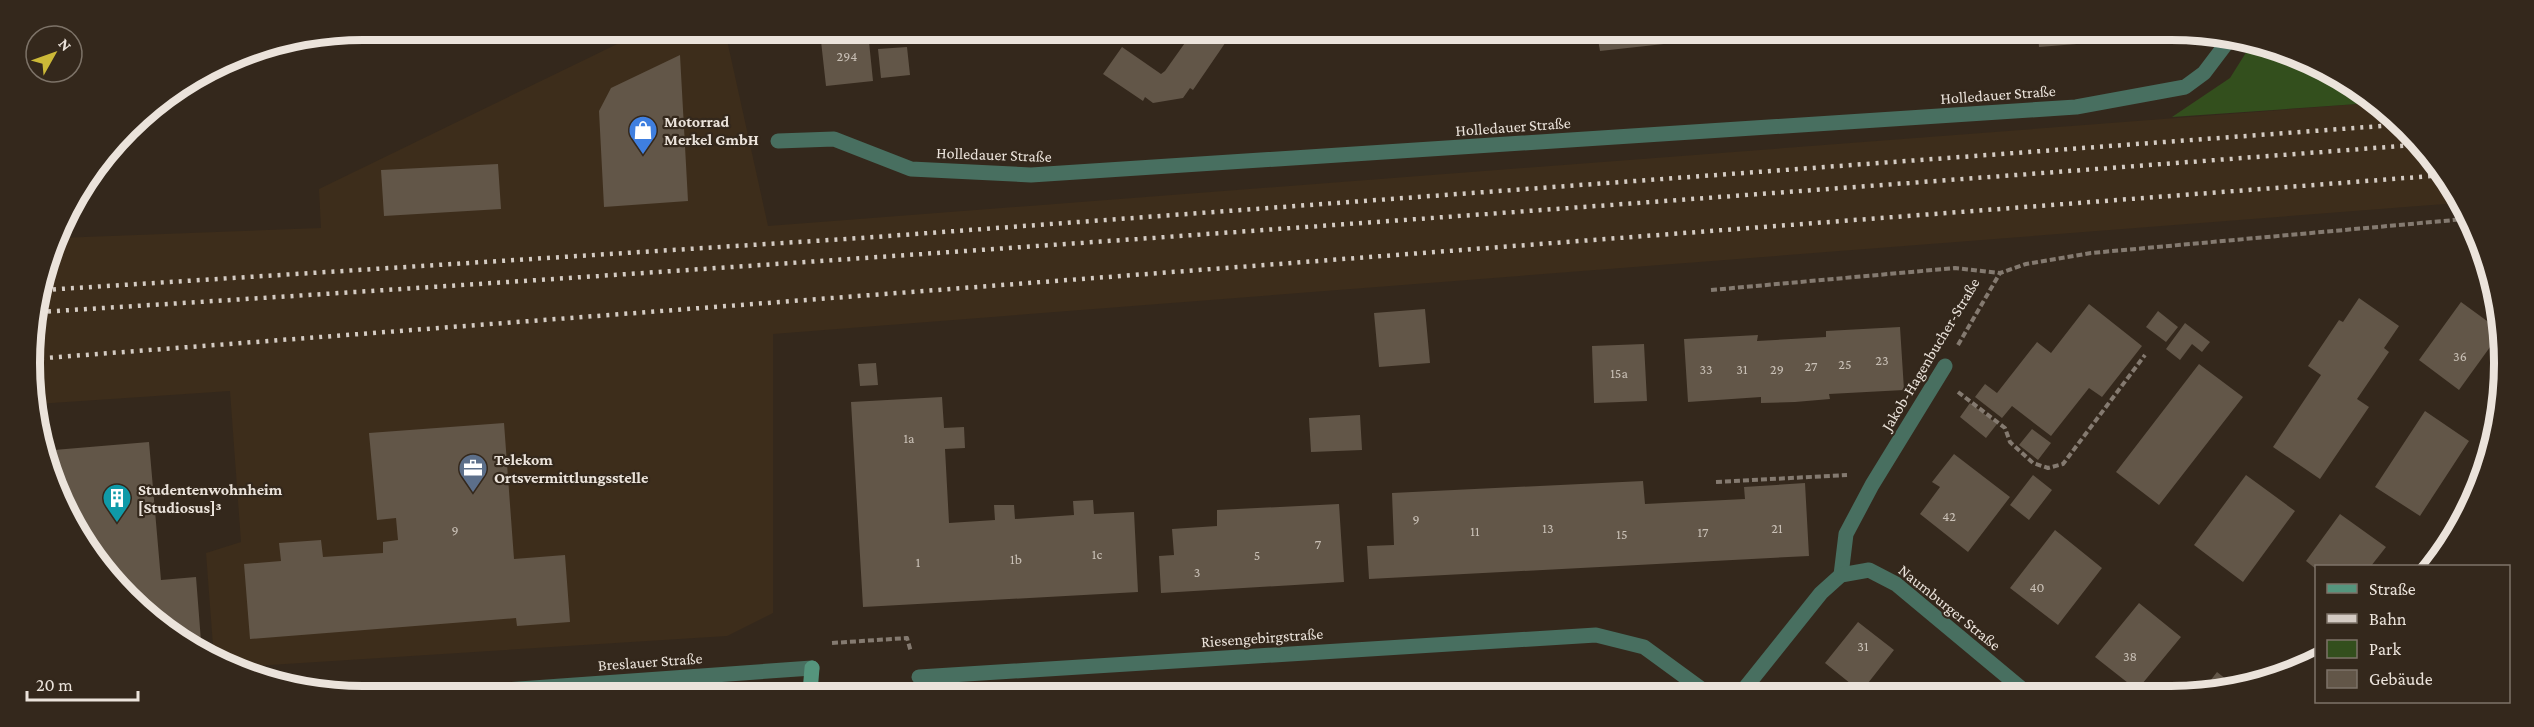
<svg xmlns="http://www.w3.org/2000/svg" width="2534" height="727" font-family="'Crimson Pro',serif">
  <rect width="100%" height="100%" fill="#34281c"/>
  <path fill="#3d2d1b" d="M644,31H725L768,226L2372,103L2448,178L2458,203L773,334V613L727,636L237,667L214,659L206,553L241,542L230,391L37,404L31,341L58,238L321,228L319,189Z"/>
  <path fill="#334f1d" d="M2252,43L2355,86L2372,103L2172,117L2230,78Z"/>
  <path fill="#625648" d="M820,32H868L873,81L826,86Z
    M350,33V40L331,41V37Z
    M1192,33H1232L1193,90L1190,88L1183,98L1153,103L1145,97L1143,101L1103,74L1122,47L1161,74L1165,71Z
    M1597,34L1737,35V36L1600,51Z
    M2038,36H2152V38L2039,47Z
    M907,47L910,75L881,78L878,49Z
    M680,55L688,201L604,207L599,111L611,88Z
    M498,164L501,209L384,216L381,170Z
    M2359,298L2399,326L2384,348L2389,352L2357,399L2369,407L2320,479L2273,447L2321,375L2308,366L2339,320L2343,322Z
    M2461,302L2498,329V336L2459,390L2419,360Z
    M2089,304L2142,346L2102,397L2089,388L2051,436L2012,406L2002,418L1975,397L1985,384L1997,393L2037,342L2051,353Z
    M1425,309L1430,363L1379,367L1374,313Z
    M2158,311L2178,327L2166,342L2146,327Z
    M2185,323L2210,342L2202,352L2192,344L2180,360L2166,349Z
    M1900,327L1904,390L1829,394L1830,399L1795,402L1761,403V397L1688,402L1684,339L1758,335L1757,341L1826,337V331Z
    M1644,344L1647,401L1594,403L1592,346Z
    M876,363L878,385L860,386L858,364Z
    M2199,364L2243,397L2159,505L2116,472Z
    M942,397L944,428L964,427L965,448L945,449L949,523L995,520L994,505H1014L1015,519L1074,515L1073,501L1093,500L1094,514L1134,512L1138,592L863,607L851,402Z
    M1970,403L1997,424L1986,438L1960,417Z
    M2425,411L2469,441L2420,516L2375,487Z
    M1360,415L1362,450L1311,452L1309,418Z
    M504,423L514,559L565,555L570,622L517,626L516,618L250,639L244,564L281,561L279,543L321,540L323,557L383,553V542L398,540L396,518L377,520L369,433Z
    M2032,429L2051,443L2038,460L2019,445Z
    M149,442L161,580L196,577L202,654L196,652L99,567L42,451Z
    M1954,454L2010,497L1968,552L1920,514L1940,487L1932,482Z
    M2033,475L2052,490L2029,520L2010,505Z
    M2246,475L2295,511L2243,582L2194,545Z
    M1643,481L1645,504L1745,499L1744,487L1805,483L1809,556L1369,579L1367,546L1394,545L1392,493Z
    M1339,504L1344,582L1161,593L1159,556L1174,555L1172,529L1217,526V510Z
    M2340,514L2386,547L2371,566H2316V569L2306,561Z
    M2055,530L2102,568L2058,625L2010,588Z
    M2139,603L2181,637L2137,690L2095,657Z
    M1858,622L1894,650L1861,692L1825,663Z
    M2274,665L2284,673L2264,679Z
    M2217,672L2236,687L2214,694H2200Z"/>
  <g fill="none" stroke-linecap="round" stroke-linejoin="round">
    <path stroke="#847a70" stroke-width="4" stroke-dasharray="6 3" stroke-linecap="butt" d="M1711,290L1955,268L2000,273
      M1958,345L2000,273L2026,264L2091,253L2465,219
      M1958,392L2005,428L2010,442L2033,463L2048,468L2063,464L2145,355
      M1716,482L1847,475
      M832,643L907,638L911,652"/>
    <path stroke="#486f60" stroke-width="15" d="M778,141L834,139L911,169L1031,175L2076,107L2185,87L2204,73L2232,36
      M1841,575L1846,534L1872,485L1945,366"/>
    <path stroke="#486f60" stroke-width="15" d="M919,677L1596,635L1644,647L1707,693
      M491,691L812,668
      M1741,693L1821,593L1841,575L1869,570L1896,584L2028,694"/>
    <path stroke="#55957d" stroke-width="15" d="M810,692L812,668"/>
    <path stroke="#d4cbc3" stroke-width="4.5" stroke-dasharray="3 6" stroke-linecap="butt" d="M44,290L861,238L2395,125
      M39,312C831,263 1623,205 2414,145
      M32,359L2445,175"/>
  </g>
  <defs>
    <g id="shop-pin" transform="scale(1.5)"><path d="M0 17L-7.5 6A9.5 9.5 0 1 1 7.5 6Z" fill="#3f7fe0" stroke="#34281c"/><path d="M-5-2.5h2.3a2.7 3.5 0 0 1 5.4 0H5L5.5 6h-11ZM-1.5-2.5h3a1.5 2.3 0 0 0-3 0Z" fill="#fff"/></g>
    <g id="office-pin" transform="scale(1.5)"><path d="M0 17L-7.5 6A9.5 9.5 0 1 1 7.5 6Z" fill="#5c6f8a" stroke="#34281c"/><path d="M-6-3h4V-5.5h4V-3h4V5H-6ZM-1-4.5V-3h2v-1.5ZM-6 0V1H6V0Z" fill="#fff"/></g>
    <g id="building-pin" transform="scale(1.5)"><path d="M0 17L-7.5 6A9.5 9.5 0 1 1 7.5 6Z" fill="#0f9aa8" stroke="#34281c"/><path d="M-4-6H4V6H1V3H-1V6H-4ZM-2.5-4.3h1.7v1.8h-1.7ZM.8-4.3h1.7v1.8H.8ZM-2.5-1h1.7V.8h-1.7ZM.8-1h1.7V.8H.8Z" fill="#fff"/></g>
  </defs>
  <g fill-rule="evenodd">
    <use href="#shop-pin" x="643" y="130"/>
    <use href="#office-pin" x="473" y="468"/>
    <use href="#building-pin" x="117" y="498"/>
  </g>
  <g text-anchor="middle" stroke-width="4.5" stroke-linejoin="round" paint-order="stroke">
    <g font-size="14" fill="#c9c0b6">
      <text x="847" y="61">294</text>
      <text x="2460" y="361">36</text>
      <text x="1882" y="365">23</text>
      <text x="1845" y="369">25</text>
      <text x="1811" y="371">27</text>
      <text x="1706" y="374">33</text>
      <text x="1742" y="374">31</text>
      <text x="1777" y="374">29</text>
      <text x="1619" y="378">15a</text>
      <text x="909" y="443">1a</text>
      <text x="1949" y="521">42</text>
      <text x="1416" y="524">9</text>
      <text x="1548" y="533">13</text>
      <text x="1777" y="533">21</text>
      <text x="455" y="535">9</text>
      <text x="1475" y="536">11</text>
      <text x="1703" y="537">17</text>
      <text x="1622" y="539">15</text>
      <text x="1318" y="549">7</text>
      <text x="1097" y="559">1c</text>
      <text x="1257" y="560">5</text>
      <text x="1016" y="564">1b</text>
      <text x="918" y="567">1</text>
      <text x="1197" y="577">3</text>
      <text x="2037" y="592">40</text>
      <text x="1863" y="651">31</text>
      <text x="2130" y="661">38</text>
    </g>
    <g font-size="16" fill="#ebe3db" stroke="#34281c">
      <text transform="translate(1998 94) rotate(-4)" y="6">Holledauer Straße</text>
      <text transform="translate(1513 126) rotate(-4)" y="6">Holledauer Straße</text>
      <text transform="translate(994 154) rotate(2)" y="6">Holledauer Straße</text>
      <text transform="translate(1930 354) rotate(-59)" y="6">Jakob-Hagenbucher-Straße</text>
      <text transform="translate(1950 607) rotate(39)" y="6">Naumburger Straße</text>
      <text transform="translate(1262 637) rotate(-4)" y="6">Riesengebirgstraße</text>
      <text transform="translate(650 661) rotate(-4)" y="6">Breslauer Straße</text>
    </g>
    <g font-size="16" font-weight="bold" fill="#ebe3db" stroke="#34281c" text-anchor="start">
      <text x="664" y="127">Motorrad<tspan x="664" dy="18">Merkel GmbH</tspan></text>
      <text x="494" y="465">Telekom<tspan x="494" dy="18">Ortsvermittlungsstelle</tspan></text>
      <text x="138" y="495">Studentenwohnheim<tspan x="138" dy="18">[Studiosus]³</tspan></text>
    </g>
  </g>
  <path d="M0 0H2534V727H0ZM363 40H2171A323 323 0 0 1 2494 363V363A323 323 0 0 1 2171 686H363A323 323 0 0 1 40 363V363A323 323 0 0 1 363 40Z" fill="#34281c" fill-rule="evenodd"/>
  <path fill="none" stroke="#ebe3db" stroke-width="8" d="M363 40H2171A323 323 0 0 1 2494 363V363A323 323 0 0 1 2171 686H363A323 323 0 0 1 40 363V363A323 323 0 0 1 363 40Z"/>
  <rect x="2315" y="565" width="195" height="138" fill="#34281c" stroke="#7d7368" stroke-width="1.5"/>
  <rect x="2327" y="584" width="30" height="9" fill="#55957d" stroke="#7d7368" stroke-width="1.5"/>
  <text x="2369" y="595" font-size="18" fill="#ebe3db">Straße</text>
  <rect x="2327" y="614" width="30" height="9" fill="#d4cbc3" stroke="#7d7368" stroke-width="1.5"/>
  <text x="2369" y="625" font-size="18" fill="#ebe3db">Bahn</text>
  <rect x="2327" y="640" width="30" height="18" fill="#334f1d" stroke="#7d7368" stroke-width="1.5"/>
  <text x="2369" y="655" font-size="18" fill="#ebe3db">Park</text>
  <rect x="2327" y="670" width="30" height="18" fill="#625648" stroke="#7d7368" stroke-width="1.5"/>
  <text x="2369" y="685" font-size="18" fill="#ebe3db">Gebäude</text>
  <g transform="translate(54 54) rotate(50)"><circle r="28" fill="#34281c" stroke="#7d7368" stroke-width="1.5"/>
  <path d="M0-4.5L10 22L0 15L-10 22Z" fill="#ccb938"/>
  <text y="-9" font-size="16" font-weight="bold" text-anchor="middle" fill="#ebe3db">N</text>
  </g>
  <path d="M27 691v9h111v-9" fill="none" stroke="#ebe3db" stroke-width="3"/>
  <text x="36" y="691" font-size="18" fill="#ebe3db" stroke="#34281c" stroke-width="4.5" paint-order="stroke">20 m</text>
</svg>
